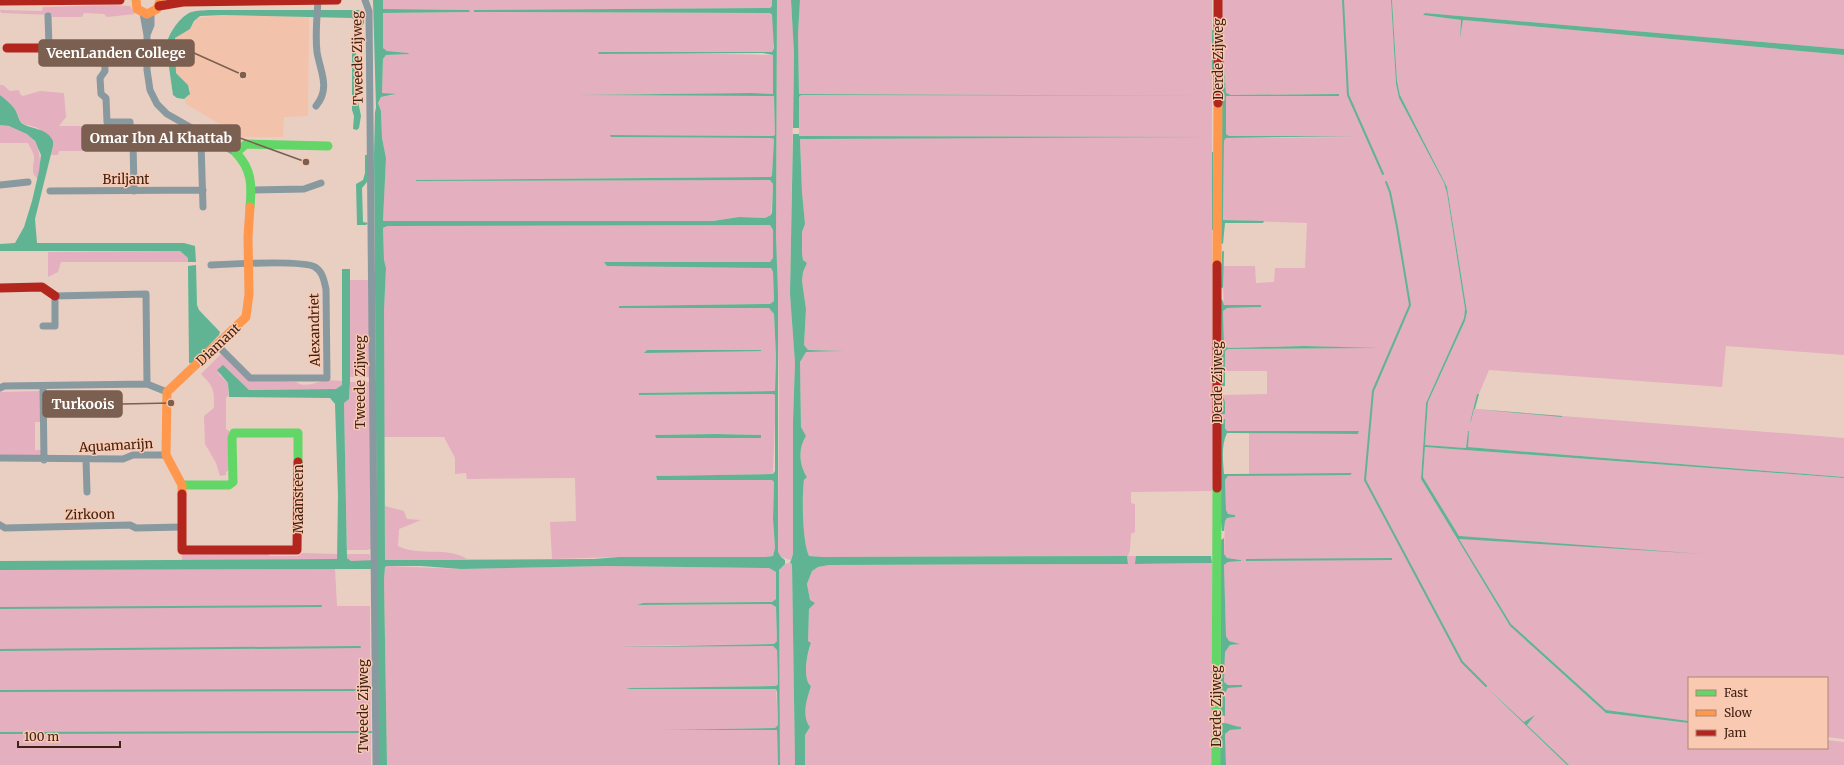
<svg xmlns="http://www.w3.org/2000/svg" width="1844" height="765" font-family="Merriweather,serif">
  <rect width="100%" height="100%" fill="#e9cfc2"/>
  <path fill="#f3c2aa" d="M223,15L309,17L308,116L284,117L283,137H242L186,104L184,99L188,97L190,90L188,85L176,73L175,38L190,29L197,18Z"/>
  <path fill="#e4afbf" fill-rule="evenodd" d="M383,0H772V6L770,8L475,10L474,12L770,13C776,20 776,43 772,52H599L774,55L773,94L751,93L578,95L774,96L775,135L773,136L611,135V137L771,138L774,139L772,175L771,177L416,180V181L771,180L773,184L771,215L765,218L739,217L713,221H383L386,158L382,138L381,111L378,103L381,97L394,95L382,93L383,59L386,55L408,54V53L387,51L383,48V13L470,12L469,10L383,9Z
    M777,0H791L794,53L790,294L795,363L793,421V555L790,560L781,557L778,552L779,391L776,236Z
    M800,0H1212V351L1215,433L1212,491L1131,492V503L1135,504V532L1131,534L1130,550L1128,556H1136V564L1212,563V765H805V735L810,727C801,716 806,698 811,686C802,678 807,654 811,644L808,641L809,609L814,603L810,600L807,584L812,571L818,567L829,565L1128,564L1127,556L823,557L809,556C802,542 802,497 804,480L807,477C799,465 798,448 806,436L801,427L800,362L805,352L844,351L808,350L804,345L806,309L802,281L803,272L807,263L803,260L802,253V232L805,224L802,192L800,138L1205,137L799,136V97L801,95L1204,96L799,94L798,34Z
    M1221,0H1391L1396,84L1399,98L1444,183L1447,193L1465,309L1464,318L1426,403L1421,479L1510,626L1606,713L1689,723V748H1827V740L1844,742V765H1569L1527,725L1535,715L1525,723L1485,686L1567,765H1226L1225,734L1230,730L1241,729V727L1230,726L1224,723L1225,693L1228,688L1242,687V685H1228L1224,682L1225,652L1230,645L1239,644L1229,641L1226,636L1224,565L1228,562L1241,561V560L1227,558L1224,554L1225,521L1227,518L1235,517V515L1228,514L1226,510L1225,480L1228,476L1351,474H1249V433L1358,434L1359,432L1227,431L1221,419L1219,392L1225,414V402L1223,395L1267,394V371H1225V351L1228,349L1360,348L1304,346L1228,348L1224,344L1223,311L1226,308L1261,307V305H1224L1222,266H1255L1256,283L1274,282L1275,268H1305L1307,223L1223,220L1224,141L1226,138L1357,137L1229,136L1226,134V96L1339,95V94L1231,95L1226,93L1224,69L1222,68Z
    M1392,0H1844V49L1425,13L1423,15L1461,20L1460,37L1463,20L1844,55V355L1726,346L1722,387L1489,370L1479,394H1477L1470,421H1471L1473,409L1844,438V477L1468,447V431L1466,448L1425,445L1428,402L1465,321L1467,312L1447,187L1400,95L1397,81Z
    M114,5L130,6L135,14L107,17L104,14L84,13L82,17H52V15L1,13L0,10L42,11L43,7Z
    M0,85H3L10,91L19,90L20,94L23,96L40,91L64,93L66,117L59,126H91L92,151H59L58,155H51L53,146L38,128L24,124L20,121L15,109L0,95Z
    M0,125C34,128 45,147 38,179C29,173 35,164 34,156C33,152 30,147 28,143H0Z
    M770,225L773,230V259L770,262L605,263L771,268L773,272L774,301L770,304L619,306V308H769L774,314L776,357L775,391L639,393V395L773,394L776,395L773,474L656,476L657,480H772L774,482L773,519L775,548L773,556L765,557H619L552,559L550,522L576,521L575,478L467,479L466,473L455,474V458L444,437H384V311L386,268L384,260L383,228L386,226ZM715,434L761,435L656,438L655,435Z
    M180,251L188,258V262H61L58,272L48,277V252Z
    M350,280H369V377H350Z
    M221,354H224L252,380L296,382C304,388 314,383 322,381C327,379 336,381 342,381V385L336,389L249,390L217,372L228,383V396L226,398V429L229,431L230,469L226,472V475L220,476L216,463L205,444L204,416L214,408C214,389 214,387 201,374Z
    M350,382H370L371,548L368,550H347L344,403L349,399Z
    M42,391L43,422H35V450H41V457L0,455V392Z
    M1425,447L1844,478V739L1827,737V678H1689V721L1606,710L1511,624L1458,538L1703,554L1459,537L1423,477Z
    M385,506L404,511L407,519L421,520L399,529L398,546C420,557 447,546 467,559L385,560Z
    M182,553H267L270,556H298L302,553L338,554V559L182,561Z
    M347,554H368L370,555V561H351L347,558Z
    M790,563L792,564L795,765H780L779,570L785,564Z
    M387,566L461,569L607,566L769,568L776,572V599L772,602L643,603L639,605L771,604L776,607L777,641L774,644L619,646H773L777,650L778,684L776,686L630,688L627,689H776L778,725L775,728L665,730H777L778,765H387L384,580L385,567Z
    M335,569L337,606H370L371,765H0V570Z"/>
  <path fill="#60b494" fill-rule="evenodd" d="M373,0H383V9L469,10L470,12L383,13V48L387,51L408,53L409,54L386,55L383,59L382,93L396,94L381,97L378,103L381,111L382,138L386,158L383,221H713L739,217L765,218L771,215L772,212L773,184L770,180L416,181V180L771,177L772,175L774,139L771,138L611,137L610,135L773,136L775,135L774,96L577,95L751,93L773,94V55L763,53L598,54L599,52H772L774,48L772,15L770,13L474,12V10L770,8L772,6V0H777L776,236L778,295V552L781,557L785,560V564L779,570L780,765H778L777,730H663L775,728L778,725L777,692L776,689H626L630,688L776,686L778,684L777,650L773,646L616,647L774,644L777,641L776,607L771,604L637,605L643,603L772,602L776,599V572L769,568L607,566L461,569L421,566H387L385,567L384,580L387,765H379L377,569L0,570V561L337,559L338,496L335,404L330,398L229,397L228,383L217,370L223,365L249,390L336,389L342,385V269H350V382L349,399L344,403L347,558L351,561L377,560L374,154L375,112L376,108ZM770,225L773,230V258L770,262H604L607,266L771,268L773,272L774,301L770,304L619,306V308H769L774,314L776,357L775,391L639,393V395L773,394L775,395V471L773,474L656,476L657,480H772L774,482L773,519L775,548L773,556L765,557H619L594,559L385,560L384,311L386,268L384,260L383,228L387,226Z
    M791,0H800L798,34L799,94L1204,96L801,95L799,97V128H793L794,53Z
    M1391,0H1392L1397,81L1400,95L1447,187L1467,312L1465,321L1428,402L1425,445L1466,448L1468,431H1469L1468,447L1844,477V478L1425,447L1423,477L1459,536L1703,554L1459,539L1511,624L1606,710L1689,721V723L1606,713L1510,626L1421,479L1426,403L1464,318L1465,309L1447,193L1444,183L1399,98L1396,84Z
    M359,10L363,14L364,18V23L359,30L356,50L358,101L361,116L359,128L357,130L353,129L354,116L352,110V45L356,21L352,18L223,15L200,16L194,21L190,29L175,38L176,73L188,85L190,94L184,99L177,98L173,95L166,46C168,35 178,19 189,13C195,10 202,11 208,10Z
    M1425,13L1844,49V55L1463,20L1460,38L1461,20L1423,15Z
    M1212,30H1213L1214,71H1212Z
    M1222,68H1224L1226,93L1231,95L1339,94V96H1226V134L1229,136H1357L1226,138L1224,141L1223,220L1264,221L1263,223H1225L1223,244L1221,243Z
    M0,95C5,99 10,103 14,108C18,113 18,121 23,124C34,130 47,128 53,141V146L35,219L37,243H184L195,246L196,262H188V258L180,251H0V244L15,243L24,227L32,201L39,171L41,155L35,141L27,134L9,126L0,125Z
    M793,134H799V136H802L1205,137L800,139L802,192L805,224L802,232V253L803,260L807,263L803,272L802,281L806,309L804,345L808,350L844,351L806,352L800,362L801,427L806,436C798,448 799,465 807,477L804,480C802,497 802,541 809,556L823,557L1127,556L1128,564L829,565L818,567L812,571L807,584L810,600L815,603L809,609L808,641L811,643C807,653 802,679 811,686C807,698 801,716 810,727L805,735V765H795L792,564L790,563L793,554V421L795,363L790,294Z
    M1212,152H1213V230H1212Z
    M365,155H367V182L362,188L363,222L368,223L366,225H357L356,184L363,180L365,173Z
    M196,265L197,305L199,310L220,332L219,335L192,363H189L188,266Z
    M1221,299L1223,301L1224,305H1261V307L1227,308L1223,311L1224,344L1228,348L1304,346L1378,348L1228,349L1225,351V386H1220L1222,358Z
    M647,350H761V351L644,353Z
    M1477,394H1479L1475,409L1562,416V417L1474,409L1471,421L1470,422Z
    M1223,395L1225,402V414H1221L1220,396Z
    M1221,419H1225V428L1227,431H1359L1358,434L1227,433C1221,445 1223,461 1224,474L1352,473L1350,475L1228,476L1225,480L1226,510L1228,514L1235,515V517L1227,518L1225,521L1224,531H1222L1221,523Z
    M715,434L761,435V438H656L655,435Z
    M1224,538V554L1227,558L1241,560V561L1228,562L1224,565L1226,636L1229,641L1240,644L1230,645L1225,652L1224,682L1228,685H1242V687L1228,688L1225,693V716L1220,715L1221,540Z
    M1136,556H1211L1212,563L1135,564Z
    M1392,558V560L1246,561V559Z
    M1484,685L1524,722L1535,715L1527,725L1569,765H1567Z
    M1219,723C1226,722 1232,726 1241,727V729L1230,730L1225,734L1226,765H1220Z"/>
  <g fill="none" stroke-linecap="round" stroke-linejoin="round">
    <path stroke="#60b494" stroke-width="2" d="M1343,0L1348,95L1383,174
      M1222,29L1223,69
      M1386,182L1390,192L1397,227L1410,305L1373,391L1365,480L1462,662L1486,686
      M1222,287L1223,252
      M0,608L321,606
      M0,650L360,647
      M0,691L359,690
      M0,733L371,732"/>
    <path stroke="#8999a0" stroke-width="7" d="M365,0L369,11L376,765
      M143,13L147,35
      M151,14V25L147,35V70L150,90L157,104L167,114L236,153
      M48,16L49,47
      M104,49L105,71L100,78L101,94L106,98L107,122H130V136L133,141L134,191
      M316,106C331,88 320,71 317,52C315,36 317,17 318,1
      M0,185L28,182
      M251,190L304,189L321,183
      M50,191L203,190
      M203,207L201,143L205,135
      M211,265C229,264 303,260 315,267C323,272 324,281 326,289L327,378H250L217,345
      M43,326H55V296L146,294L147,384
      M43,386L44,460
      M0,388L4,386L147,384L167,392
      M0,458L123,459L133,455H166
      M86,459L87,492
      M0,525L5,528L130,525L136,528L182,527"/>
    <path stroke="#63d668" stroke-width="9" d="M250,207C252,186 252,169 236,153L246,144L328,146
      M182,485H229L233,482L232,438L234,433H298V462
      M1216,765L1217,488"/>
    <path stroke="#ff974d" stroke-width="9" d="M136,0L137,9L147,14L157,9L160,1
      M1217,265L1218,103
      M182,494V485L166,455L167,392L246,317L249,294L248,237L250,207"/>
    <path stroke="#b3261e" stroke-width="9" d="M0,1L120,0
      M159,6L183,2L337,0
      M7,48H147
      M1218,103V0
      M0,288L42,287L55,296
      M1217,488V265
      M182,494V550H297L298,462"/>
  </g>
  <g text-anchor="middle" stroke-width="3" stroke-linejoin="round" paint-order="stroke">
    <g font-size="13" fill="#402212" stroke="#f9c9b2">
      <text transform="translate(357 58) rotate(-91)" y="5">Tweede Zijweg</text>
      <text transform="translate(1218 59) rotate(-90)" y="5">Derde Zijweg</text>
      <text x="126" y="184">Briljant</text>
      <text transform="translate(314 330) rotate(-91)" y="5">Alexandriet</text>
      <text transform="translate(218 344) rotate(-43)" y="5">Diamant</text>
      <text transform="translate(360 382) rotate(-90)" y="5">Tweede Zijweg</text>
      <text transform="translate(1217 382) rotate(-90)" y="5">Derde Zijweg</text>
      <text transform="translate(116 445) rotate(-3)" y="5">Aquamarijn</text>
      <text transform="translate(298 499) rotate(-90)" y="5">Maansteen</text>
      <text transform="translate(90 514) rotate(-1)" y="5">Zirkoon</text>
      <text transform="translate(363 706) rotate(-90)" y="5">Tweede Zijweg</text>
      <text transform="translate(1216 706) rotate(-90)" y="5">Derde Zijweg</text>
    </g>
  </g>
  <path fill="none" stroke="#7b5f50" stroke-width="1.5" d="M243 75L194 53M306 162L240 138M171 403L122 404"/>
  <g fill="#7b5f50" stroke="#f9c9b2" stroke-width="1.5">
    <circle cx="243" cy="75" r="4"/>
    <circle cx="306" cy="162" r="4"/>
    <circle cx="171" cy="403" r="4"/>
  </g>
  <g fill="#7b5f50" stroke="#7b5f50" stroke-width="1.5">
    <rect x="39" y="40" width="155" height="26" rx="4"/>
    <rect x="82" y="125" width="158" height="26" rx="4"/>
    <rect x="43" y="391" width="79" height="26" rx="4"/>
  </g>
  <g font-size="14" text-anchor="middle" font-weight="bold" fill="#fff">
    <text x="116" y="58">VeenLanden College</text>
    <text x="161" y="143">Omar Ibn Al Khattab</text>
    <text x="83" y="409">Turkoois</text>
  </g>
  <rect x="1688" y="677" width="140" height="72" fill="#f9c9b2" stroke="#af8672"/>
  <rect x="1696" y="690" width="20" height="6" fill="#63d668" stroke="#af8672"/>
  <text x="1724" y="697" font-size="12" fill="#402212">Fast</text>
  <rect x="1696" y="710" width="20" height="6" fill="#ff974d" stroke="#af8672"/>
  <text x="1724" y="717" font-size="12" fill="#402212">Slow</text>
  <rect x="1696" y="730" width="20" height="6" fill="#b3261e" stroke="#af8672"/>
  <text x="1724" y="737" font-size="12" fill="#402212">Jam</text>
  <path d="M18 741v6h102v-6" fill="none" stroke="#402212" stroke-width="2"/>
  <text x="24" y="741" font-size="12" fill="#402212" stroke="#f9c9b2" stroke-width="3" paint-order="stroke">100 m</text>
</svg>
